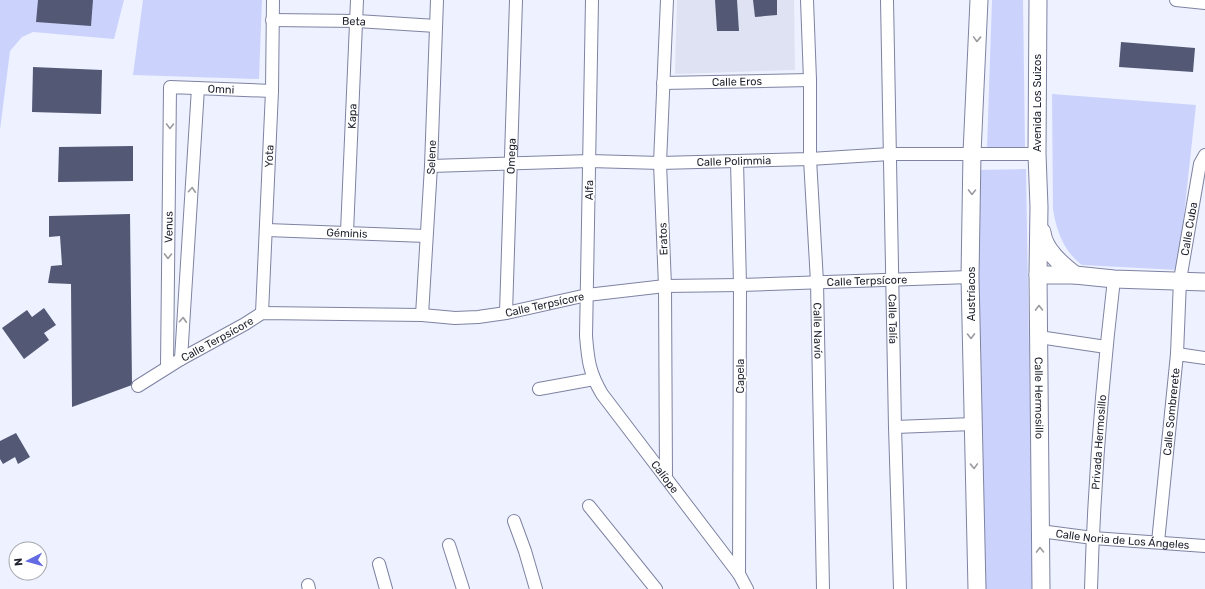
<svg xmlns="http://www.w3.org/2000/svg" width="1205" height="589" font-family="Rubik,sans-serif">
  <rect width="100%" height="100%" fill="#eef1ff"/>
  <path fill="#dfe2f3" d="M677,0H794L795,70L675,74Z"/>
  <path fill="#cbd3fc" d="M0,0H124L114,39L33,32L22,37L10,51L0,130Z
    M143,0H262L259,79L133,75Z
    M992,0H1023L1025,147L987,148Z
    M1052,94L1196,105L1178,270L1082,265C1064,252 1056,230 1053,209Z
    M1026,169L1033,589H983L979,303V170Z"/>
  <path fill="#535875" d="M38,0H93L91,26L36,22Z
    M715,0H737L739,31H717Z
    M753,0H777V15L755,17Z
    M1121,42L1195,48L1193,72L1119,67Z
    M33,67L102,70L101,114L32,112Z
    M133,146V181L58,182L59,147Z
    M130,214L132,385L72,407L71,284L48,283L51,266L62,265L60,236L49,237V216Z
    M44,308L56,325L44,333L49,340L24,359L2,328L27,310L32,317Z
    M16,433L30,457L18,464L15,457L3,464L0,459V441Z"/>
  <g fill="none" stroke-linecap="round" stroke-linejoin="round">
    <g stroke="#7e83a2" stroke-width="14">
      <g id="street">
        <path id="s1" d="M592,0L586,336C588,360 589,372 602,394L739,574"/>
        <path id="s2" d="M807,0L810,80V159L817,282L823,589"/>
        <path id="s3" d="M887,0L895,427L900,589"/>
        <path d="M1176,0L1205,3"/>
        <path id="s4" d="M272,20L357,21L436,26"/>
        <path id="s5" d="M663,83L810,80"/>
        <path d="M737,161L740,285L739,574L747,589"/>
        <path id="s6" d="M431,166L590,161L660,163L810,159L890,154H1037"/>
        <path id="s7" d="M267,230L426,236"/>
        <path id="s8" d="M347,232L357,0"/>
        <path id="s9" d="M262,313L272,91L273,0"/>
        <path id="s10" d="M506,313L516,0"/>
        <path id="s11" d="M422,315L431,166L437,0"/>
        <path d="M1039,337L1106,347"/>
        <path d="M1177,354L1205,358"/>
        <path d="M181,359L198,88"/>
        <path id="s12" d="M167,367L170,87L272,91"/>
        <path id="s13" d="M138,386L181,359L245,324L262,313L422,315L455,318L478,317L506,313L587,295L665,286L740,285L970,277"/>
        <path d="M539,389L594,379"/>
        <path d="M895,427L973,424"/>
        <path d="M666,478L665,286L660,163L667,0"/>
        <path d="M589,506L656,589"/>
        <path d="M514,521L525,551L536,589"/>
        <path id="s14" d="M1040,531L1093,538L1205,546"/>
        <path id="s15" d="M1158,542L1177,354L1180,280L1200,164L1205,155"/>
        <path d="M449,545L463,589"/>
        <path d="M379,564L386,589"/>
        <path d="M308,585L309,589"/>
        <path id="s16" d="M1091,589C1094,485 1102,382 1114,279"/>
      </g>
    </g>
    <g stroke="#7e83a2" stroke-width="19">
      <g id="secondary">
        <path id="s17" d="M1038,0L1037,154L1039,207L1038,275L1041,589"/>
        <path d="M1042,232C1044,250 1061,264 1075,275"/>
        <path d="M1038,275H1075L1114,279L1205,282"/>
        <path d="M977,589L970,277L972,153L979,0"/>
      </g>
    </g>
    <use href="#street" stroke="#fff" stroke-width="12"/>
    <use href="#secondary" stroke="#fff" stroke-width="17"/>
  </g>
  <defs><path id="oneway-chevron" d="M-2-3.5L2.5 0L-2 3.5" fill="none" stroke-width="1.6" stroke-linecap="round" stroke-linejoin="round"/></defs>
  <g stroke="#9a9ba0">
    <use href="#oneway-chevron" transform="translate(977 39) rotate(92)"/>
    <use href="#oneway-chevron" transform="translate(170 126) rotate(91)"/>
    <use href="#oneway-chevron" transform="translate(192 190) rotate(-86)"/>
    <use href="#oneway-chevron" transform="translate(972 192) rotate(91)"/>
    <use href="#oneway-chevron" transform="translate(168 256) rotate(91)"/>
    <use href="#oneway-chevron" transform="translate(1039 308) rotate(-91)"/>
    <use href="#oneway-chevron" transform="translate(183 320) rotate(-86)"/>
    <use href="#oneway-chevron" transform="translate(971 336) rotate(89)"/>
    <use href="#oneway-chevron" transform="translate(974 466) rotate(88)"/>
    <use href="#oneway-chevron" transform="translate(1040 550) rotate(-91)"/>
  </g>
  <g text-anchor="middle" stroke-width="4" stroke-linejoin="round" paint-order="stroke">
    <g font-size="11" fill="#1f212d" stroke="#fff">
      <text dy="4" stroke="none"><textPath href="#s4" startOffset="82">Beta</textPath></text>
      <text dy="4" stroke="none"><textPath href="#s5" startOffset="74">Calle Eros</textPath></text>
      <text dy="4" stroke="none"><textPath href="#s12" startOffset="331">Omni</textPath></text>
      <text transform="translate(1037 103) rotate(-90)" y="4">Avenida Los Suizos</text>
      <text dy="4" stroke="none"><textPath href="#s8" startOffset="116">Kapa</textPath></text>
      <text dy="4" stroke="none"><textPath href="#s9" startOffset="157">Yota</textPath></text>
      <text dy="4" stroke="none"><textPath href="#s10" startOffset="157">Omega</textPath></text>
      <text dy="4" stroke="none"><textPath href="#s11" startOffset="158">Selene</textPath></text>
      <text dy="4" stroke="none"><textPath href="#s6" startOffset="303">Calle Polimmia</textPath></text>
      <text transform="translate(589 190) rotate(-89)" y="4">Alfa</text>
      <text dy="4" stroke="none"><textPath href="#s12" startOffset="140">Venus</textPath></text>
      <text dy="4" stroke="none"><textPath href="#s15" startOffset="315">Calle Cuba</textPath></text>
      <text dy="4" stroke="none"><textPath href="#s7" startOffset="80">Géminis</textPath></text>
      <text transform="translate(663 239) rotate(-92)" y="4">Eratos</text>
      <text dy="4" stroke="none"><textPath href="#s13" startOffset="752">Calle Terpsícore</textPath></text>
      <text transform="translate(971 294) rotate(-90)" y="4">Austríacos</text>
      <text dy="4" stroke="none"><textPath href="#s13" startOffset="428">Calle Terpsícore</textPath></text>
      <text dy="4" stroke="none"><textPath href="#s3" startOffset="319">Calle Talía</textPath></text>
      <text dy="4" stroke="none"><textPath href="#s2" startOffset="331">Calle Navío</textPath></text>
      <text dy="4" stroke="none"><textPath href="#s13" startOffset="92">Calle Terpsícore</textPath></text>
      <text transform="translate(740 376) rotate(-90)" y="4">Capela</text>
      <text dy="4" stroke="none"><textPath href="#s17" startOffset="398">Calle Hermosillo</textPath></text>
      <text dy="4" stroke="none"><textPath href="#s15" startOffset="131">Calle Sombrerete</textPath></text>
      <text dy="4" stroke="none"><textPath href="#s16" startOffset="147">Privada Hermosillo</textPath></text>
      <text dy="4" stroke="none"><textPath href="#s1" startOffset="501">Calíope</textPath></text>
      <text dy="4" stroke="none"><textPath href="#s14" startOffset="83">Calle Noria de Los Ángeles</textPath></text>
    </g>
  </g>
  <g transform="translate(28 561) rotate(264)"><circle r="19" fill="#ffffff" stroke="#a5a6ab"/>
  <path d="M0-3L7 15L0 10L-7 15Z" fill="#636ae2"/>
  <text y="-6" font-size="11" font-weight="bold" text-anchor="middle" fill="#1f212d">N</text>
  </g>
</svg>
